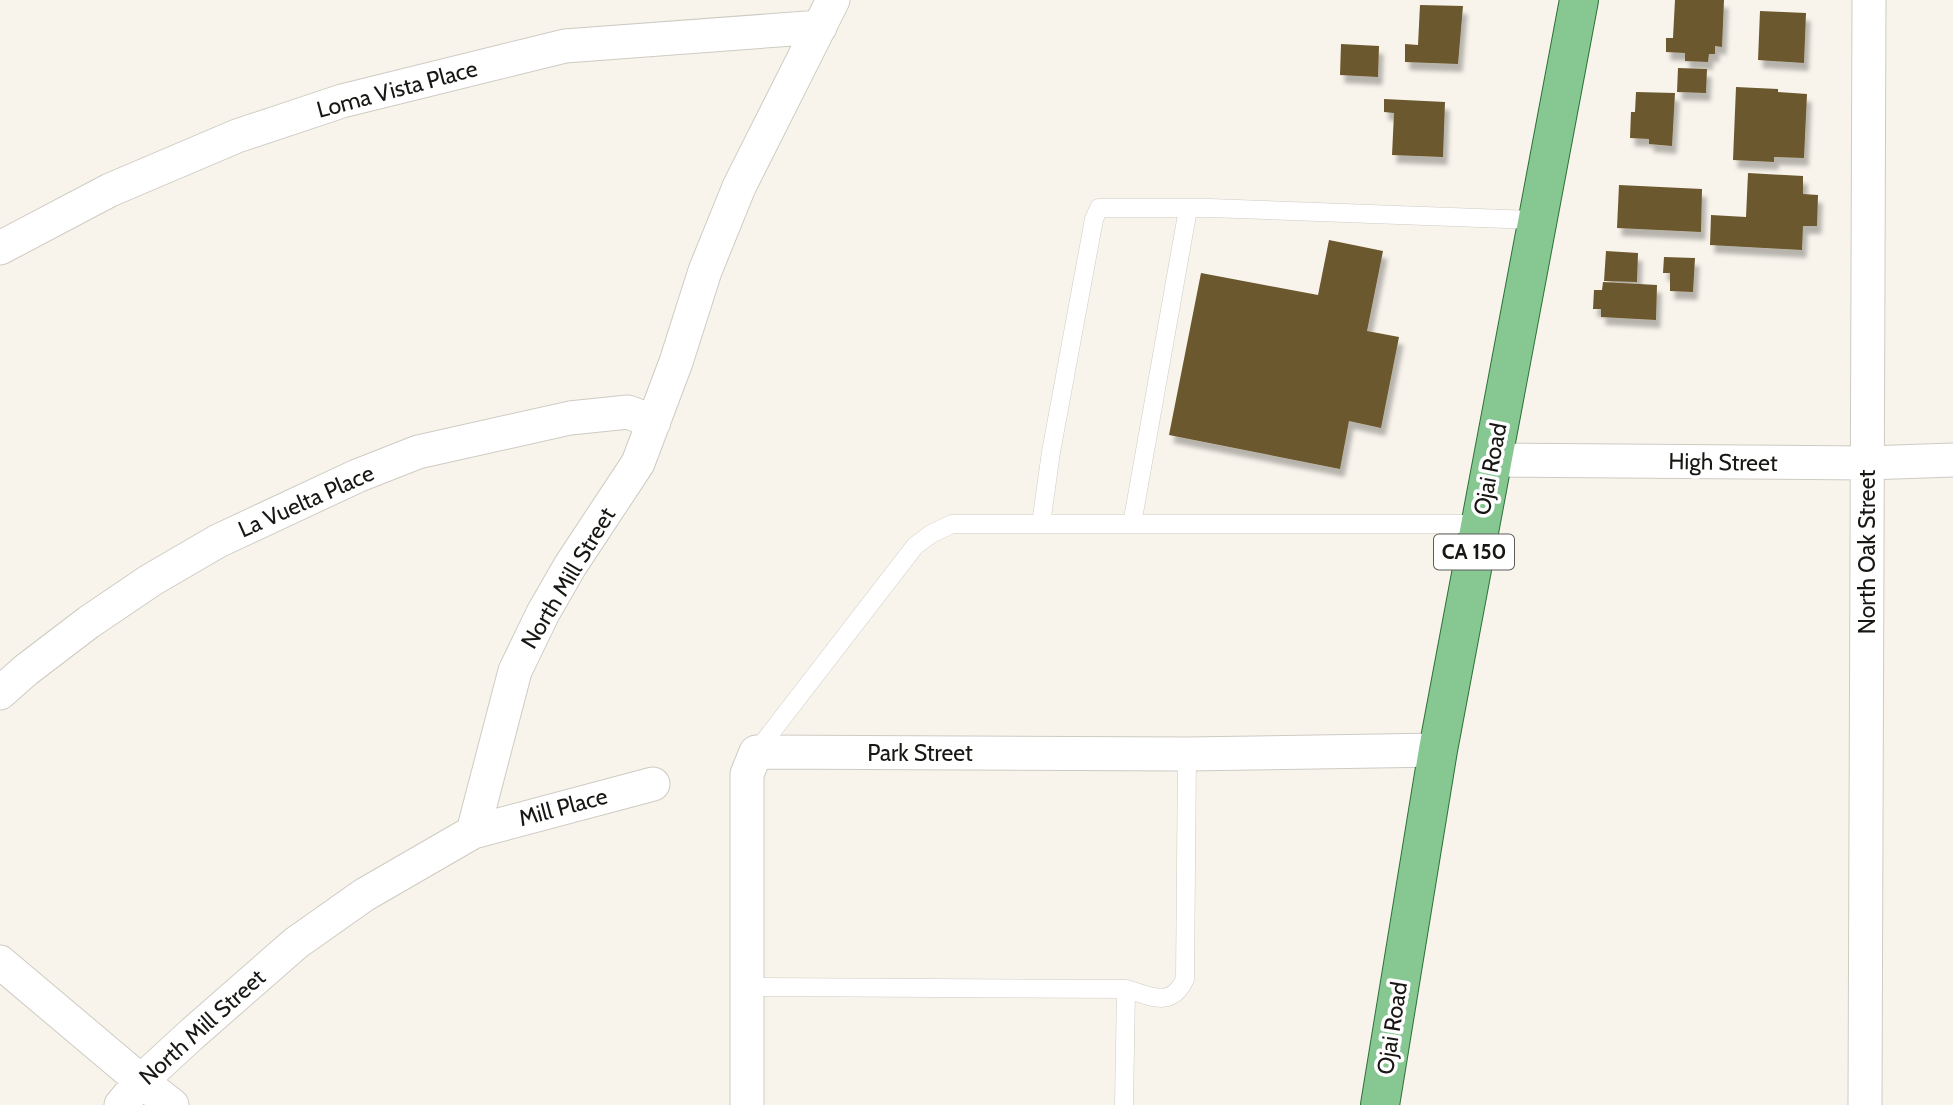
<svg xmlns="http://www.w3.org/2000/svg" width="1953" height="1105" font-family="Cabin,sans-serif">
  <defs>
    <filter id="shadow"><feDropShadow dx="4.5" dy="8" stdDeviation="2" flood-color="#0004"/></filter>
  </defs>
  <rect width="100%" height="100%" fill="#f8f4ec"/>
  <path fill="#6c582d" filter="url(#shadow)" d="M1675,0H1724L1722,47L1715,46V54H1709L1708,62L1685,61V53L1666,52V38H1673Z
    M1420,5L1463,6L1458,64L1405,62V44L1418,45Z
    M1760,11L1806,13L1804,63L1758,60Z
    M1341,44L1379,46L1378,77L1340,75Z
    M1678,68L1707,69L1706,93L1677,92Z
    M1736,87L1778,89V92L1807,94L1804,158L1774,157V162L1733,160Z
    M1636,92L1675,93L1672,146L1649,144V139L1630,138L1631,112H1635Z
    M1384,99L1445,102L1443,157L1392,155L1394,113L1384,112Z
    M1748,173L1803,176V194L1818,195L1817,226H1803L1802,250L1710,245L1711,215L1746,217Z
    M1619,185L1702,189L1701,232L1617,228Z
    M1329,240L1383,251L1367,331L1399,337L1381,428L1349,421L1340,469L1169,435L1201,273L1318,295Z
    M1606,251L1638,253L1637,282L1604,281Z
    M1664,257L1695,258L1693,292L1670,291V273H1663Z
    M1603,282L1657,285L1656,320L1601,317V309H1593L1594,290H1602Z"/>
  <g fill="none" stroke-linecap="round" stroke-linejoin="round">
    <g stroke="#cecbc3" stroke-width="19">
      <path id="service" d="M1041,524L1051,452L1094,219L1099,208H1210L1536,220
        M1132,524L1188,209
        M756,752L915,546L931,534L952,524H1479
        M748,987L1126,989C1151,996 1171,1009 1185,979L1187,754
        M1124,1105L1126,989"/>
    </g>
    <g stroke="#cecbc3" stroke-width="35">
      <path id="minor" d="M0,248L110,190L237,136L342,101L565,46L820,27
        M1492,460L1867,463L1953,460
        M0,693L26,670L89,622L151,580L218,541L357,476L418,452L570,418L628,412L654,422
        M473,832L653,784
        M0,962L141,1081L172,1105
        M121,1105L141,1081L192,1034L296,943L364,895L473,832L515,671L543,613L570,566L638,463L676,362L705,271L739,187L833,0
        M747,1105V774L756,752L1187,754L1438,750
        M1865,1105L1869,0"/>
    </g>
    <g stroke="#2c7137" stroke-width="40">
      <path id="primary" d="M1380,1105L1438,750L1579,0"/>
    </g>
    <use href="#service" stroke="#fff" stroke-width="18"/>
    <use href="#minor" stroke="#fff" stroke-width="33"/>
    <use href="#primary" stroke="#86c792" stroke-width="38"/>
  </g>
  <g text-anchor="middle" stroke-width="7" stroke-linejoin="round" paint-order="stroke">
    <rect fill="#fff" stroke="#5d5d5a" stroke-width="2" x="1434" y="534.5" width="80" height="35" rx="5"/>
    <g font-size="21" font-weight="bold" fill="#181714">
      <text x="1474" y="559">CA 150</text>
    </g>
    <g font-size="23" fill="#181714" stroke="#fff">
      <text transform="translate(397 89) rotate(-15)" y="8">Loma Vista Place</text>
      <text transform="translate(1723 462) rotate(1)" y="8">High Street</text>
      <text transform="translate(1490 469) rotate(-79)" y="8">Ojai Road</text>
      <text transform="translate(306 501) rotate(-24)" y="8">La Vuelta Place</text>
      <text transform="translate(1867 552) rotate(-90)" y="8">North Oak Street</text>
      <text transform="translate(568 578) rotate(-59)" y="8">North Mill Street</text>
      <text x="920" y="761">Park Street</text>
      <text transform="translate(563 807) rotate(-15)" y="8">Mill Place</text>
      <text transform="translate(202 1027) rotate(-42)" y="8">North Mill Street</text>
      <text transform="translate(1392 1028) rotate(-81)" y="8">Ojai Road</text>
    </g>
  </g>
</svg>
